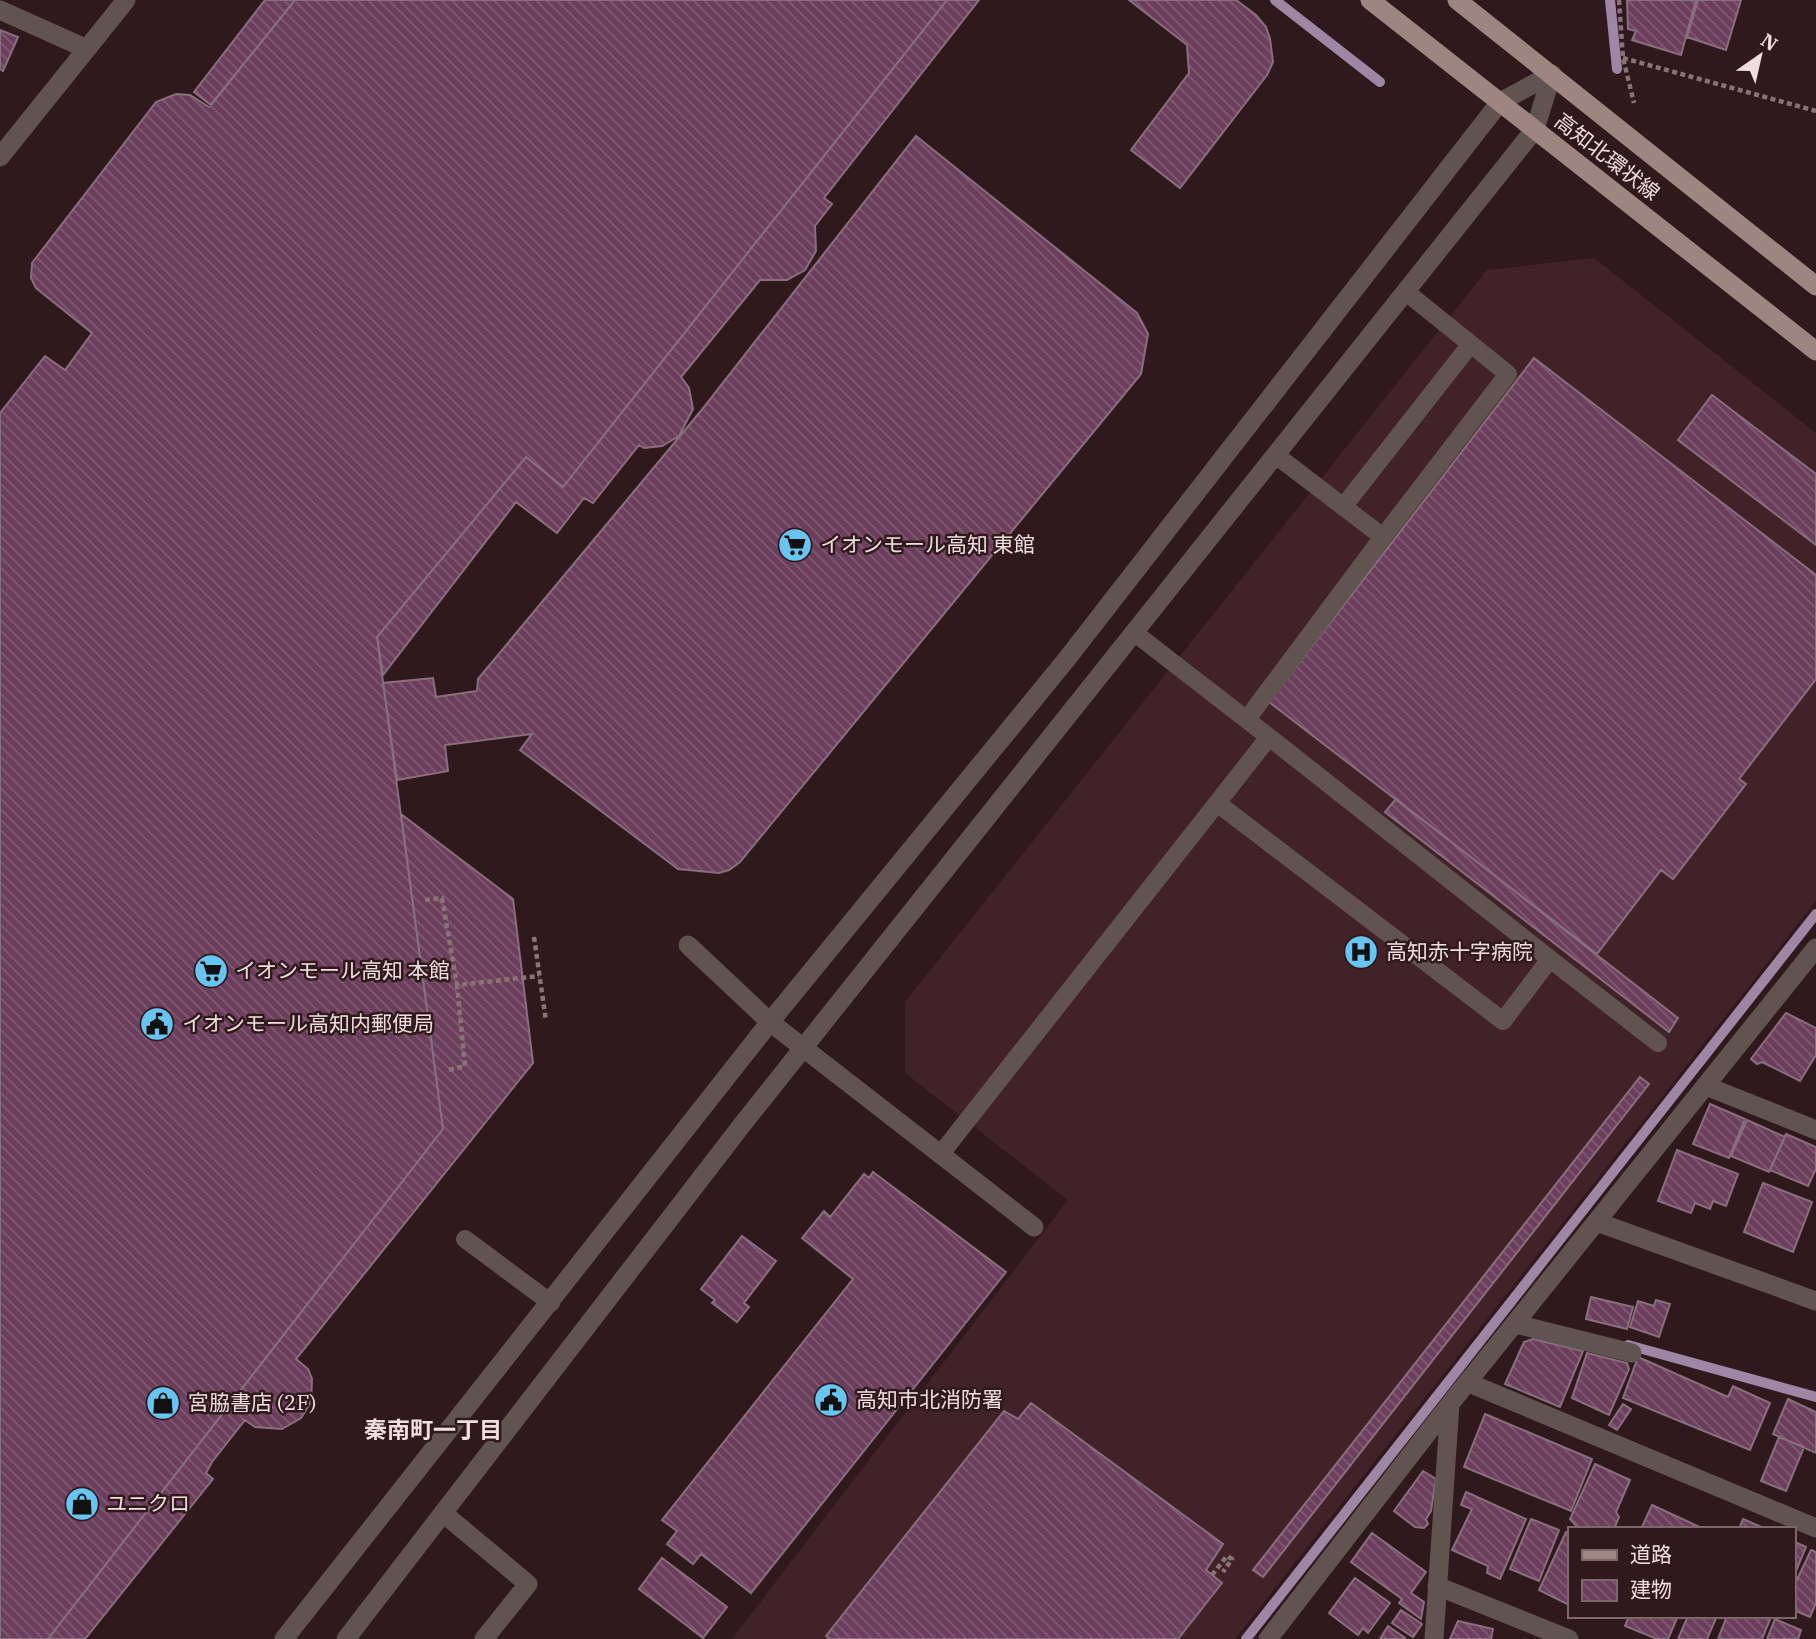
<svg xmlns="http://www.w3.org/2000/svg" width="1816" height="1639" font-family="'IBM Plex Serif','Noto Sans JP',serif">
  <defs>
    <pattern id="building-back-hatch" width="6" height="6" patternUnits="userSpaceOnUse" patternTransform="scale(1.75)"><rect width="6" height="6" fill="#6b3f5c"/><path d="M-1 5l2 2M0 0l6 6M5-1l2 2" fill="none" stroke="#805a73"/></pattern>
  </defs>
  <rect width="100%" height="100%" fill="#30191d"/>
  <path fill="#402228" d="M1594,258L1816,433V901L1235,1639H732L1068,1200L905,1073V1002L1487,270Z"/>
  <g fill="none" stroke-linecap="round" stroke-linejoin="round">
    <path stroke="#9e86a5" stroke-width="10" d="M1275,0L1380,82
      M1610,0L1617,69
      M1628,1345L1816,1397
      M1246,1639L1816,914"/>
  </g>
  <path fill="url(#building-back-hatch)" stroke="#886f7e" stroke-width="2" d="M265,0H295L211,105L194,92Z
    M295,0H947L563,487L526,457L377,637L443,1129L48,1639H0V413L45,356L65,370L92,333L36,288L31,278L32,263L156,102L176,94L190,95L209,107Z
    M947,0H979L824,198L832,204L815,226L816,251L805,270L787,280H760L681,377L689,388L693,409L679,436L662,446L644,448L639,445L593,503L584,498L557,533L516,502L383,675L377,637L526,457L563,487Z
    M1129,0H1236L1256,15L1266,27L1270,39L1273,62L1267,75L1180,188L1131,150L1189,73L1187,45Z
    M1696,0L1681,55L1632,40L1636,31L1628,29L1627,0Z
    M1698,0H1741L1726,50L1687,37Z
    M0,30L18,37L3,71L0,69Z
    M916,136L1137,313L1148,334L1141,374L740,862L729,870L719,873L678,869L520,750L532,734L445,745L448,771L397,780L383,683L433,678L436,697L477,691L478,679L700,412Z
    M1534,358L1816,575V679L1739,779L1746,784L1673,879L1661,870L1597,954L1269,702Z
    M1712,395L1816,474V545L1678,440Z
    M1396,799L1678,1018L1669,1032L1385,812Z
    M401,814L513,899L533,1063L296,1359L308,1369L312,1379L311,1402L301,1418L282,1429L255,1427L245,1420L212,1462L206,1473L213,1479L85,1639H48L443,1129Z
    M1786,1013L1816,1028V1055L1800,1081L1762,1062L1757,1064L1751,1059Z
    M1640,1077L1649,1084L1263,1577L1253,1570Z
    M1710,1104L1745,1119L1729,1158L1693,1144Z
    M1747,1120L1785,1137L1769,1172L1731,1156Z
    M1786,1134L1816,1147V1169L1808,1186L1770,1170Z
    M1677,1150L1738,1174L1726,1206L1713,1201L1710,1209L1695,1203L1691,1213L1658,1201Z
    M873,1172L1006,1272L751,1593L701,1554L693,1564L667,1544L677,1531L662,1520L853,1279L802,1238L824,1211L830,1217L864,1174L869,1178Z
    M1763,1183L1812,1202L1793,1252L1744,1232Z
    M742,1236L776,1261L744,1303L749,1307L737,1322L712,1303L715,1300L701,1289Z
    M1591,1297L1633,1307L1627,1329L1586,1319Z
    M1656,1300L1670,1304L1659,1337L1630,1327L1638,1301L1654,1306Z
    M1533,1339L1583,1351L1560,1407L1505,1384L1524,1342Z
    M1587,1353L1627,1363L1629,1369L1609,1415L1572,1398Z
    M1638,1357L1728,1397L1733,1386L1770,1403L1750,1450L1623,1398Z
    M1788,1399L1816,1412V1453L1773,1434Z
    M1031,1403L1223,1544L1206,1570L1222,1583L1178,1639H829L826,1636L1004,1411L1018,1419Z
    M1623,1404L1631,1409L1617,1430L1609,1425Z
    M1485,1414L1592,1459L1571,1511L1464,1467Z
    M1779,1437L1804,1447L1786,1491L1761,1481Z
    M1595,1464L1630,1480L1616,1512L1619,1517L1614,1529H1579L1570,1519Z
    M1423,1471L1436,1479L1431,1511L1426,1519L1428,1524L1424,1528L1415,1527L1394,1511Z
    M1466,1492L1526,1519L1500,1579L1487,1573L1488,1566L1452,1550L1472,1509L1461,1505Z
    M1652,1505L1704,1529H1641Z
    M1531,1519L1559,1530L1539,1581L1510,1569Z
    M1743,1519L1766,1529H1739Z
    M1566,1532L1569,1534V1605L1539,1590Z
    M1372,1533L1426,1572L1411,1593L1424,1602L1421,1619L1399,1603L1402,1599L1351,1562Z
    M1793,1541L1806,1547L1793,1578Z
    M1811,1550L1816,1552V1603L1810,1617L1796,1611L1793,1616V1588Z
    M662,1558L727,1607L703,1638L639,1589Z
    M1355,1578L1390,1603L1368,1633L1363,1628L1358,1635L1329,1613Z
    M1401,1610L1422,1624L1413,1637L1392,1623Z
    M1629,1616H1678L1668,1639H1657L1625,1626Z
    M1688,1616H1717L1707,1639H1678Z
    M1727,1616H1769L1771,1617L1762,1639H1718Z
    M1775,1619L1801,1630L1798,1639H1767Z
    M1458,1621L1493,1629L1491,1639H1450Z
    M1388,1626L1405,1638L1404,1639H1380Z"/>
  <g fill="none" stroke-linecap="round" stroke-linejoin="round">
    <path stroke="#887477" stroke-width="4.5" stroke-dasharray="5 3.5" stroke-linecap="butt" d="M1619,0L1623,58L1634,103
      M1623,58L1816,111
      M425,900L442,898L457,985L539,976
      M534,937L546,1021
      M449,1070L465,1066L457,985
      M1212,1575L1227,1556L1232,1559L1223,1572"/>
    <path stroke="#605350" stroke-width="18" d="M1277,456L1383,537L1508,374L1406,292
      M1343,507L1470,345
      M1136,634L1269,737
      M1247,719L1383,537
      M1550,959L1658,1043
      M940,1155L1269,737L1550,959L1503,1021L1217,803
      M465,1239L551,1303"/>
    <path stroke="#605350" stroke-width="19" d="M0,10L87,49
      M688,945L770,1022L1034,1227
      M1706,1086L1816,1130
      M1597,1222L1816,1301
      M1516,1324L1632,1353
      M1469,1383L1816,1528
      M443,1513L528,1584L484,1639
      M1437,1586L1569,1639
      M1268,1639L1450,1404L1816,948
      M1434,1639L1450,1404"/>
    <path stroke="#605350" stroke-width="19" d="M0,157L126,0
      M284,1639L770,1022L1066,660L1500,102L1552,74
      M346,1639L745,1121L1535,129L1552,74"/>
    <path stroke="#9e857f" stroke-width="19" d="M1370,0L1816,351
      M1457,0L1816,286"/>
  </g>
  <defs>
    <g id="supermarket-disc" transform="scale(1.75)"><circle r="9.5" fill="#68c4f0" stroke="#30191d"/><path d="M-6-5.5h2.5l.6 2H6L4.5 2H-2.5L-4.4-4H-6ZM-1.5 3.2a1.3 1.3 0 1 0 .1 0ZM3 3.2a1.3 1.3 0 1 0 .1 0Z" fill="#111"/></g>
    <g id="hospital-disc" transform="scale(1.75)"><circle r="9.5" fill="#68c4f0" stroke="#30191d"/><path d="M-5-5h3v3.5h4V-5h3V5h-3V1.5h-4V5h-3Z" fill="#111"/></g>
    <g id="civic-disc" transform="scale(1.75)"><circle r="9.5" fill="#68c4f0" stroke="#30191d"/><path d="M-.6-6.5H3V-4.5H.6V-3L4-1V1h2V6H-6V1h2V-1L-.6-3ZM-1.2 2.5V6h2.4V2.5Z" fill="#111"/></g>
    <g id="shop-disc" transform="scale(1.75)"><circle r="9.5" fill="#68c4f0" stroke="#30191d"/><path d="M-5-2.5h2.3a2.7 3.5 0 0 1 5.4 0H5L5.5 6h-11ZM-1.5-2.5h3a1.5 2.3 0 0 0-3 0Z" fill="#111"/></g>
  </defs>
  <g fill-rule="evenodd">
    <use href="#supermarket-disc" x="795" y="545"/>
    <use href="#hospital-disc" x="1361" y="952"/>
    <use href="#supermarket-disc" x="211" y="971"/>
    <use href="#civic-disc" x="157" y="1024"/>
    <use href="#civic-disc" x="831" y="1400"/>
    <use href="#shop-disc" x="163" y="1403"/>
    <use href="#shop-disc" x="82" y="1504"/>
  </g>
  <g text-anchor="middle" stroke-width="5" stroke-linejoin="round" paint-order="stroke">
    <g font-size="21" fill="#efdee0" stroke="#30191d">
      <text transform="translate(1607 157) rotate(38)" y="7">高知北環状線</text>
    </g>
    <g font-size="21" fill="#efdee0" stroke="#30191d" text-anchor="start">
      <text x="820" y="552">イオンモール高知 東館</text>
      <text x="1386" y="959">高知赤十字病院</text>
      <text x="235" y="978">イオンモール高知 本館</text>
      <text x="182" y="1031">イオンモール高知内郵便局</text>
      <text x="856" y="1407">高知市北消防署</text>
      <text x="188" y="1410">宮脇書店 (2F)</text>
      <text x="106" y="1511">ユニクロ</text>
    </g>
    <g font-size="23" font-weight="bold" fill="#efdee0" stroke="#30191d">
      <text x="433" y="1438">秦南町一丁目</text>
    </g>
  </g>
  <rect x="1568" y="1527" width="228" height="91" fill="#30191d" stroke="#7c686b" stroke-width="2"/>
  <rect x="1582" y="1550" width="35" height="10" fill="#9e857f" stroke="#7c686b" stroke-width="2"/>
  <text x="1630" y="1562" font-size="21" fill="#efdee0">道路</text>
  <rect x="1582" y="1580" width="35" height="21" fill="url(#building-back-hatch)" stroke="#7c686b" stroke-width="2"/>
  <text x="1630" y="1597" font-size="21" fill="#efdee0">建物</text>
  <g transform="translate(1760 56) rotate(34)" stroke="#30191d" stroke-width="5" paint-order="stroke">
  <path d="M0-5L12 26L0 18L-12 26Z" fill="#efdee0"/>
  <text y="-10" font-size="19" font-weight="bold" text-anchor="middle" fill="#efdee0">N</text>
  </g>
</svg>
